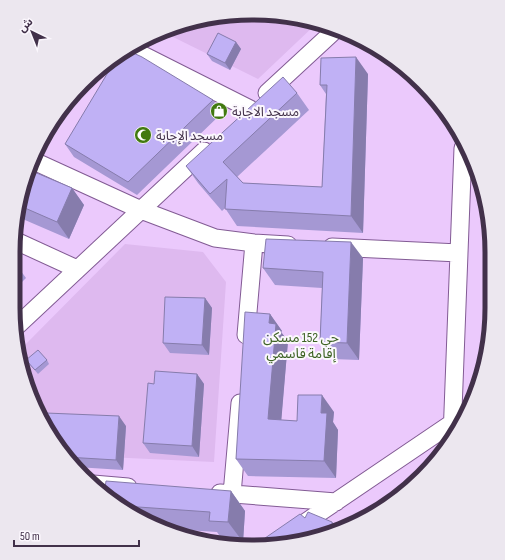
<svg xmlns="http://www.w3.org/2000/svg" width="505" height="560" font-family="'Sofia Sans Condensed','Noto Sans Arabic',sans-serif">
  <rect width="100%" height="100%" fill="#ebc9fc"/>
  <path fill="#deb9ef" d="M206,18H299L316,24L258,79L167,34Z
    M125,244L203,252L226,282L214,462L64,455L38,413L18,352Z"/>
  <g fill="none" stroke-linecap="round" stroke-linejoin="round">
    <g stroke="#825b94" stroke-width="19">
      <path id="minor" d="M131,49L250,109
        M267,93L333,32
        M36,162L141,210L215,238L254,243L288,245
        M18,242L77,269
        M332,247L459,253
        M18,325L204,151
        M246,335L254,243
        M452,437L463,148
        M93,484L128,487
        M220,493L336,502
        M232,494L240,403
        M297,528L452,423"/>
    </g>
    <use href="#minor" stroke="#fff" stroke-width="17"/>
  </g>
  <path fill="#a598d3" d="M236,42L241,49L230,70L212,61L207,54Z
    M368,74L363,233L237,226L225,208L222,211L198,183L186,166L297,93L309,110L237,177L243,183L322,187L326,94L320,85Z
    M213,100L222,113L137,195L74,157L65,144Z
    M32,171L72,188L84,205L69,239L18,217V206Z
    M363,258L359,360L332,359L320,342L322,288L275,285L263,268Z
    M18,267L26,278L18,286Z
    M205,298L212,308L209,355L170,353L163,343Z
    M270,314L282,331L281,332L288,341L281,420L297,421L334,412L333,422L338,430L336,478L248,476L236,459Z
    M26,360H47L49,364L38,374Z
    M197,374L204,384L199,457L150,453L143,443L154,384Z
    M126,426L123,470L76,467L63,453Z
    M231,491L245,511L243,542L223,541L217,532L170,529L107,497Z
    M305,518L338,529L299,542L252,547Z"/>
  <path fill="#867cac" d="M236,42L241,49L230,70L225,63Z
    M356,57L368,74L363,233L351,216Z
    M72,188L84,205L69,239L57,222Z
    M351,242L363,258L359,360L347,343Z
    M205,298L212,308L209,355L202,345Z
    M270,314L282,331L281,332L288,341L280,436L268,419L269,323Z
    M197,374L204,384L199,457L192,446Z
    M322,395L334,412L333,422L338,430L336,478L324,461L321,413Z
    M119,416L126,426L123,470L116,460Z
    M231,491L245,511L243,542L228,522Z
    M332,522L338,529L333,531V530Z"/>
  <path fill="#c0b1f5" stroke="#867cac" d="M218,33L236,42L225,63L207,54Z
    M127,50L142,57L213,100L128,182L65,144L119,54Z
    M356,57L351,216L225,209L227,179L210,194L186,166L283,77L297,93L223,162L243,183L322,187L327,85H320L321,58Z
    M32,171L72,188L57,222L18,205Z
    M266,239L351,242L347,343L320,342L323,272L263,268Z
    M165,297L205,298L202,345L163,343Z
    M245,312L270,314L269,323L276,324L268,419L297,421L298,395H322L321,413H327L324,461L236,459Z
    M38,350L47,360L35,370L26,360Z
    M155,371L197,374L192,446L143,443L148,383L154,384Z
    M46,413L119,416L116,460L66,457L63,453L45,425Z
    M106,481L231,491L228,522L209,521L210,512L124,506L107,497L104,495Z
    M308,512L332,522L333,530H336L315,537V530L298,542L252,547L300,514L305,518Z"/>
  <defs>
    <g id="shop-disc" transform="scale(0.9)"><circle r="9.5" fill="#427a10" stroke="#fbf7fd"/><path d="M-5-2.5h2.3a2.7 3.5 0 0 1 5.4 0H5L5.5 6h-11ZM-1.5-2.5h3a1.5 2.3 0 0 0-3 0Z" fill="#fff"/></g>
    <g id="mosque-disc" transform="scale(0.9)"><circle r="9.5" fill="#427a10" stroke="#fbf7fd"/><path d="M3.5-4.9A6 6 0 1 0 3.5 4.9A5 5 0 1 1 3.5-4.9Z" fill="#fff"/></g>
  </defs>
  <g fill-rule="evenodd">
    <use href="#shop-disc" x="219" y="111"/>
    <use href="#mosque-disc" x="143" y="135"/>
  </g>
  <g text-anchor="middle" stroke-width="4" stroke-linejoin="round" paint-order="stroke">
    <g font-size="13" fill="#42314a" stroke="#fbf7fd" text-anchor="start">
      <text x="232" y="116">مسجد الاجابة</text>
      <text x="156" y="140">مسجد الإجابة</text>
    </g>
    <g font-size="14" fill="#3d6224" stroke="#fbf7fd">
      <text x="301" y="342">حي 152 مسكن<tspan x="301" dy="16">إقامة قاسمي</tspan></text>
    </g>
  </g>
  <path d="M0 0H505V560H0ZM252 20H253A232 232 0 0 1 485 252V308A232 232 0 0 1 253 540H252A232 232 0 0 1 20 308V252A232 232 0 0 1 252 20Z" fill="#ece7ef" fill-rule="evenodd"/>
  <path fill="none" stroke="#42314a" stroke-width="5" d="M252 20H253A232 232 0 0 1 485 252V308A232 232 0 0 1 253 540H252A232 232 0 0 1 20 308V252A232 232 0 0 1 252 20Z"/>
  <g transform="translate(32 32) rotate(317)" stroke="#fbf7fd" stroke-width="3" paint-order="stroke">
  <path d="M0-3L7 15L0 10L-7 15Z" fill="#42314a"/>
  <text y="-6" font-size="11" font-weight="bold" text-anchor="middle" fill="#42314a">ش</text>
  </g>
  <path d="M14 540v6h125v-6" fill="none" stroke="#42314a" stroke-width="2"/>
  <text x="20" y="540" font-size="12" fill="#42314a" stroke="#fbf7fd" stroke-width="3" paint-order="stroke">50 m</text>
</svg>
